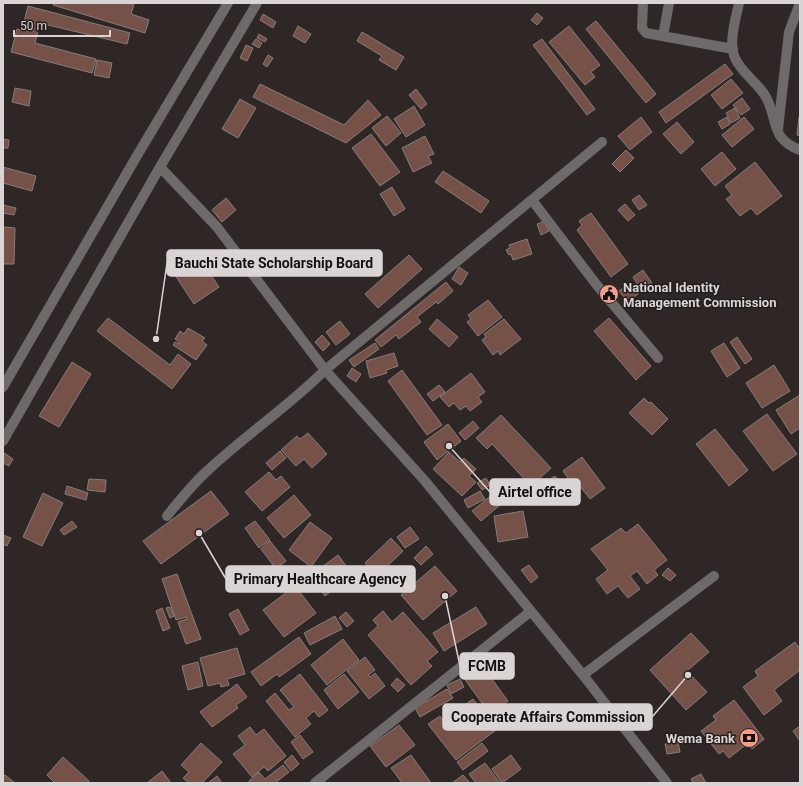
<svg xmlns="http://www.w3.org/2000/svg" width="803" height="786" font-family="Roboto,sans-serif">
  <rect width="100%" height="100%" fill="#2e2726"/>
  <path fill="#765148" stroke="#857e7c" d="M54,3H129L134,5L131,14L149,20L145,33L53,5Z
    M28,6L130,33L127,44L40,23L35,43L96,59L92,73L11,52L17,29L22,30Z
    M537,13L543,18L537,25L531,20Z
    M263,14L276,22L273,28L260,20Z
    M596,21L656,94L646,103L586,29Z
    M298,26L311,34L305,43L293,36Z
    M569,26L600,65L591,72L595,77L585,85L549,42Z
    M362,32L404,57L396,70L379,60L382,56L357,41Z
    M259,34L267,39L265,42L257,38Z
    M256,39L262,43L259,48L252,44Z
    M542,39L595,109L587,115L533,45Z
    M246,45L253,48L247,61L240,58Z
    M268,55L273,58L267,67L263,64Z
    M97,60L112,63L109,78L94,75Z
    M725,64L733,74L666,123L659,112Z
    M731,79L743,93L722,109L711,95Z
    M260,84L344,125L368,100L381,115L346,143L253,97Z
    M15,88L31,91L29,106L12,102Z
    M416,89L427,104L421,109L409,95Z
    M742,98L750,109L741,115L733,105Z
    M240,99L256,108L238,138L222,129Z
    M414,106L425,125L406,137L394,119Z
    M735,108L740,118L731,123L726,113Z
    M387,116L401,133L386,146L372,128Z
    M641,117L652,132L630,150L618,136Z
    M727,117L730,124L722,129L718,122Z
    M744,117L754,129L732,147L722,135Z
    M799,117H800V136L797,135Z
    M677,122L694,142L681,154L663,134Z
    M371,134L400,172L380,186L352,148Z
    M425,136L434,154L428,156L432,163L413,172L402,148Z
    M3,139L9,140L8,148H3Z
    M626,150L634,158L620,172L612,164Z
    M722,152L736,169L715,186L701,169Z
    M755,162L782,196L757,215L751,208L740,216L726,199L732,195L725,186Z
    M3,167L36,176L32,191L3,183Z
    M443,171L489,201L481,213L435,182Z
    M392,187L405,209L394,216L380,194Z
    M639,195L647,205L639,210L632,200Z
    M226,198L236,210L222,222L212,210Z
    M625,204L635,215L628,221L618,210Z
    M3,205L16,208L14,215L3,213Z
    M591,213L628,264L611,277L577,230L582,225L579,221Z
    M545,221L549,231L541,235L537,224Z
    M3,227L15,228L14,264H3Z
    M527,239L532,254L513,260L511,254L509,255L506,250L510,248L509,245Z
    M198,255L219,287L194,304L173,272Z
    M409,255L422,269L378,308L365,294Z
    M459,267L468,273L461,285L452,279Z
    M643,270L652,283L641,290L633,277Z
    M446,282L453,291L438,304L436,302L417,317L421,322L399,339L396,335L381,347L375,340Z
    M630,282L639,293L628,302L619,291Z
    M488,300L502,317L478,336L467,322L471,319L468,315Z
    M108,318L170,365L178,354L191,364L172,389L97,331Z
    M609,318L651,366L636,380L594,331Z
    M437,319L458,337L449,347L429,329Z
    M504,319L521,339L500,355L498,351L493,355L482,340L486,337L484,334Z
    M340,321L350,334L336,345L326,332Z
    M188,328L205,338L202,341L207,345L196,360L173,345L175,342L179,344L180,343L175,339L180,331L184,334Z
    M322,335L330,344L323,351L315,342Z
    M737,337L752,359L745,364L730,342Z
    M375,343L379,349L354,367L349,360Z
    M724,343L740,368L727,377L711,351Z
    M394,353L398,366L386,370L387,373L370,378L366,361Z
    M72,362L91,374L59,427L39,416Z
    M774,365L790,391L762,408L746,383Z
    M352,368L361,374L356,382L347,376Z
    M402,370L442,425L427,435L388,381Z
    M471,373L485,392L478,397L482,402L470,411L466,406L460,410L454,403L449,407L440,397Z
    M439,385L445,392L433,401L427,394Z
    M800,395V428L791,434L776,410Z
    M644,398L649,403L651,402L668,419L652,435L629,413Z
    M767,414L797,454L773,471L743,431Z
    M501,415L551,468L531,486L492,444L487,449L476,438Z
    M473,421L479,428L465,440L459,433Z
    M448,424L461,441L437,460L424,442Z
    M715,429L748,470L729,486L696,444Z
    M308,433L327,454L312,468L304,459L296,466L281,450L297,436L300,439Z
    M280,451L286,458L272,470L266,463Z
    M449,452L460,462L464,458L476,469L469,476L476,482L462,496L433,469Z
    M4,453L13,459L9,466L3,463Z
    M582,457L605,488L590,499L576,481L572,484L563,471Z
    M269,472L276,480L281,476L290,487L262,511L245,492Z
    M555,476L563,488L555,493L547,481Z
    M486,478L490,485L482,490L477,483Z
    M89,479L106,480L105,492L87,490Z
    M67,486L88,493L86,500L65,494Z
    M498,490L506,500L481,521L472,511Z
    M211,491L229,514L161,564L143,541Z
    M480,491L485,499L468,508L464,500Z
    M43,493L63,503L42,546L23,537Z
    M294,495L311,515L284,538L267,518Z
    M523,511L528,537L498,542L494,516Z
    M72,521L77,527L64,535L60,530Z
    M255,521L270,540L259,548L245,528Z
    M310,522L332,538L311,567L289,550Z
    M638,524L667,560L654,570L658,575L647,584L637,571L630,576L640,589L628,598L618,586L607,594L596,579L608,570L591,549L621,528L626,533Z
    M410,527L419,539L405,548L397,537Z
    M3,535L11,538L7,546L3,544Z
    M391,538L403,551L377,576L365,563Z
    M270,541L286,561L276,569L261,549Z
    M426,546L433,554L421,565L414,558Z
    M338,555L353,575L325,596L310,576Z
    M529,565L538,577L531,583L521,570Z
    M435,566L457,591L423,620L401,595Z
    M668,568L676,575L670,581L662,575Z
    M177,574L201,639L186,644L178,622L187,619L186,617L176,620L162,579Z
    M295,586L316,613L284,637L263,610Z
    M170,607L174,616L170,618L166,608Z
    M476,607L487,624L444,651L433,633Z
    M162,608L170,628L163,631L156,611Z
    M238,609L249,630L240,635L229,614Z
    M383,611L392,622L403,612L438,652L427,661L432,666L411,685L368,635L378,626L373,620Z
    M346,612L354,621L347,627L339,618Z
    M335,616L342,629L310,645L304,633Z
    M691,633L709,652L687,671L707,692L686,710L650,670Z
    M299,637L311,654L279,677L277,674L261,686L251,672Z
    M343,639L359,660L327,685L311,665Z
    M795,642L800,649V670L774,690L782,701L764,715L743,687L758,676L755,671Z
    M237,648L245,674L227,679L229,685L221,687L220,683L208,686L200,658Z
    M365,657L375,670L368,675L370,677L375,673L385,686L369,699L347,671Z
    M198,662L203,686L188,690L182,666Z
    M476,667L481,674L486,671L508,701L490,714L463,677Z
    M300,674L328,710L319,717L314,711L306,718L311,724L295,737L266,701L275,693L289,710L294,707L280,690Z
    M344,674L359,692L338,709L324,690Z
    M397,678L405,685L398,692L391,685Z
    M460,679L464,687L451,694L447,685Z
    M237,684L247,697L236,705L238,708L212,727L200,712Z
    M447,689L453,698L420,717L415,708Z
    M473,699L496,730L456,760L428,724L440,716L446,724L458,715L455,712Z
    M734,700L764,739L752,749L748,743L729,758L723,751L719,754L701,731L716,720L713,716Z
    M399,725L415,745L386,767L370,746Z
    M800,726V741L793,731Z
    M250,727L256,735L264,729L286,756L268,771L264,767L252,777L233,754L245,745L238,736Z
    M300,735L313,752L303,759L291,742Z
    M678,742L680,752L667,754L665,744Z
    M201,743L222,762L202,783H189L183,778L189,772L181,765Z
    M482,743L488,751L463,770L457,762Z
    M292,755L299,764L291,771L284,762Z
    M411,755L431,783H402L391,768Z
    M511,755L521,769L502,783L492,769Z
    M63,757L89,781L88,783H55L47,775Z
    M485,763L500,783H476L469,774Z
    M283,765L289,772L275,783H250L249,781L259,772L265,779Z
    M162,771L171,783H147Z
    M701,774L706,783H693L691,779Z
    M5,775L15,783H3V777Z
    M463,775L470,783H452Z
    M217,776L222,783H208Z"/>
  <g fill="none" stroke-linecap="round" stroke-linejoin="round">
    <path stroke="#6d6a69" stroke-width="10" d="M643,3L642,28L646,33L733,49
      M739,3C736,18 728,43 735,58C742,74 760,84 767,99C778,122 771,139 800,150
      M663,36L669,3
      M778,129L789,32L800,3
      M160,167L217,227L325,370L425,481L583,675L667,783
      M532,200L596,284L658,358
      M3,387L138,154L228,3
      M3,441L160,167L257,3
      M167,516C179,501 192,485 206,472C244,436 288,407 325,370L602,142
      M583,675L714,576
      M315,783L531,611"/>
  </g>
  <defs>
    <g id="civic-disc" transform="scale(1)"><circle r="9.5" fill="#f49d8b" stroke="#241e1d"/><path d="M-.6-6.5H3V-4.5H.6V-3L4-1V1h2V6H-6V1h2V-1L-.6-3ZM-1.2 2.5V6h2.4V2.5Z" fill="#111"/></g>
    <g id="bank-disc" transform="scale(1)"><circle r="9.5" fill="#f49d8b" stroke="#241e1d"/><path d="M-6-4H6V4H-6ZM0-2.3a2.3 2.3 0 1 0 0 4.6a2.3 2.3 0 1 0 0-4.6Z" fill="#111"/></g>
  </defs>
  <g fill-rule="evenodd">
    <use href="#civic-disc" x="609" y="294"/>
    <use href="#bank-disc" x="749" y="738"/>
  </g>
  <g text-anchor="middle" stroke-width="3" stroke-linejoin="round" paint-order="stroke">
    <g font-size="13" font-weight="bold" fill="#dad5d4" stroke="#241e1d" text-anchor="start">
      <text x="623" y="292">National Identity<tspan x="623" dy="15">Management Commission</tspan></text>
      <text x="735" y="743" text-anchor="end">Wema Bank</text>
    </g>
  </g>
  <path fill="none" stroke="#dad5d4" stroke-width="1.5" d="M156 339L167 263M449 446L490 492M199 533L226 579M445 596L460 666M688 675L652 717"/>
  <g fill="#dad5d4" stroke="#241e1d" stroke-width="1.5">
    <circle cx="156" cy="339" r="4"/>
    <circle cx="449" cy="446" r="4"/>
    <circle cx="199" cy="533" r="4"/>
    <circle cx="445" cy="596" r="4"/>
    <circle cx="688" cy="675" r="4"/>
  </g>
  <g fill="#dad5d4" stroke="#dad5d4" stroke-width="1.5">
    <rect x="167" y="250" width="215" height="26" rx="4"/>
    <rect x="490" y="479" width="90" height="26" rx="4"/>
    <rect x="226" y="566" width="189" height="26" rx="4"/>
    <rect x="460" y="653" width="54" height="26" rx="4"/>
    <rect x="443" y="704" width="209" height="26" rx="4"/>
  </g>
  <g font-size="14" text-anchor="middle" font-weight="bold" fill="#111">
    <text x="274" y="268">Bauchi State Scholarship Board</text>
    <text x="535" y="497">Airtel office</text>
    <text x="320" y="584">Primary Healthcare Agency</text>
    <text x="487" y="671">FCMB</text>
    <text x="548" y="722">Cooperate Affairs Commission</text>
  </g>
  <rect width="803" height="786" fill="none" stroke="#dad5d4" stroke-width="8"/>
  <path d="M14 30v6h96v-6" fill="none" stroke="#dad5d4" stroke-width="2"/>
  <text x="20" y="30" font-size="12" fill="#dad5d4" stroke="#241e1d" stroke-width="3" paint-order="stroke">50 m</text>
</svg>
